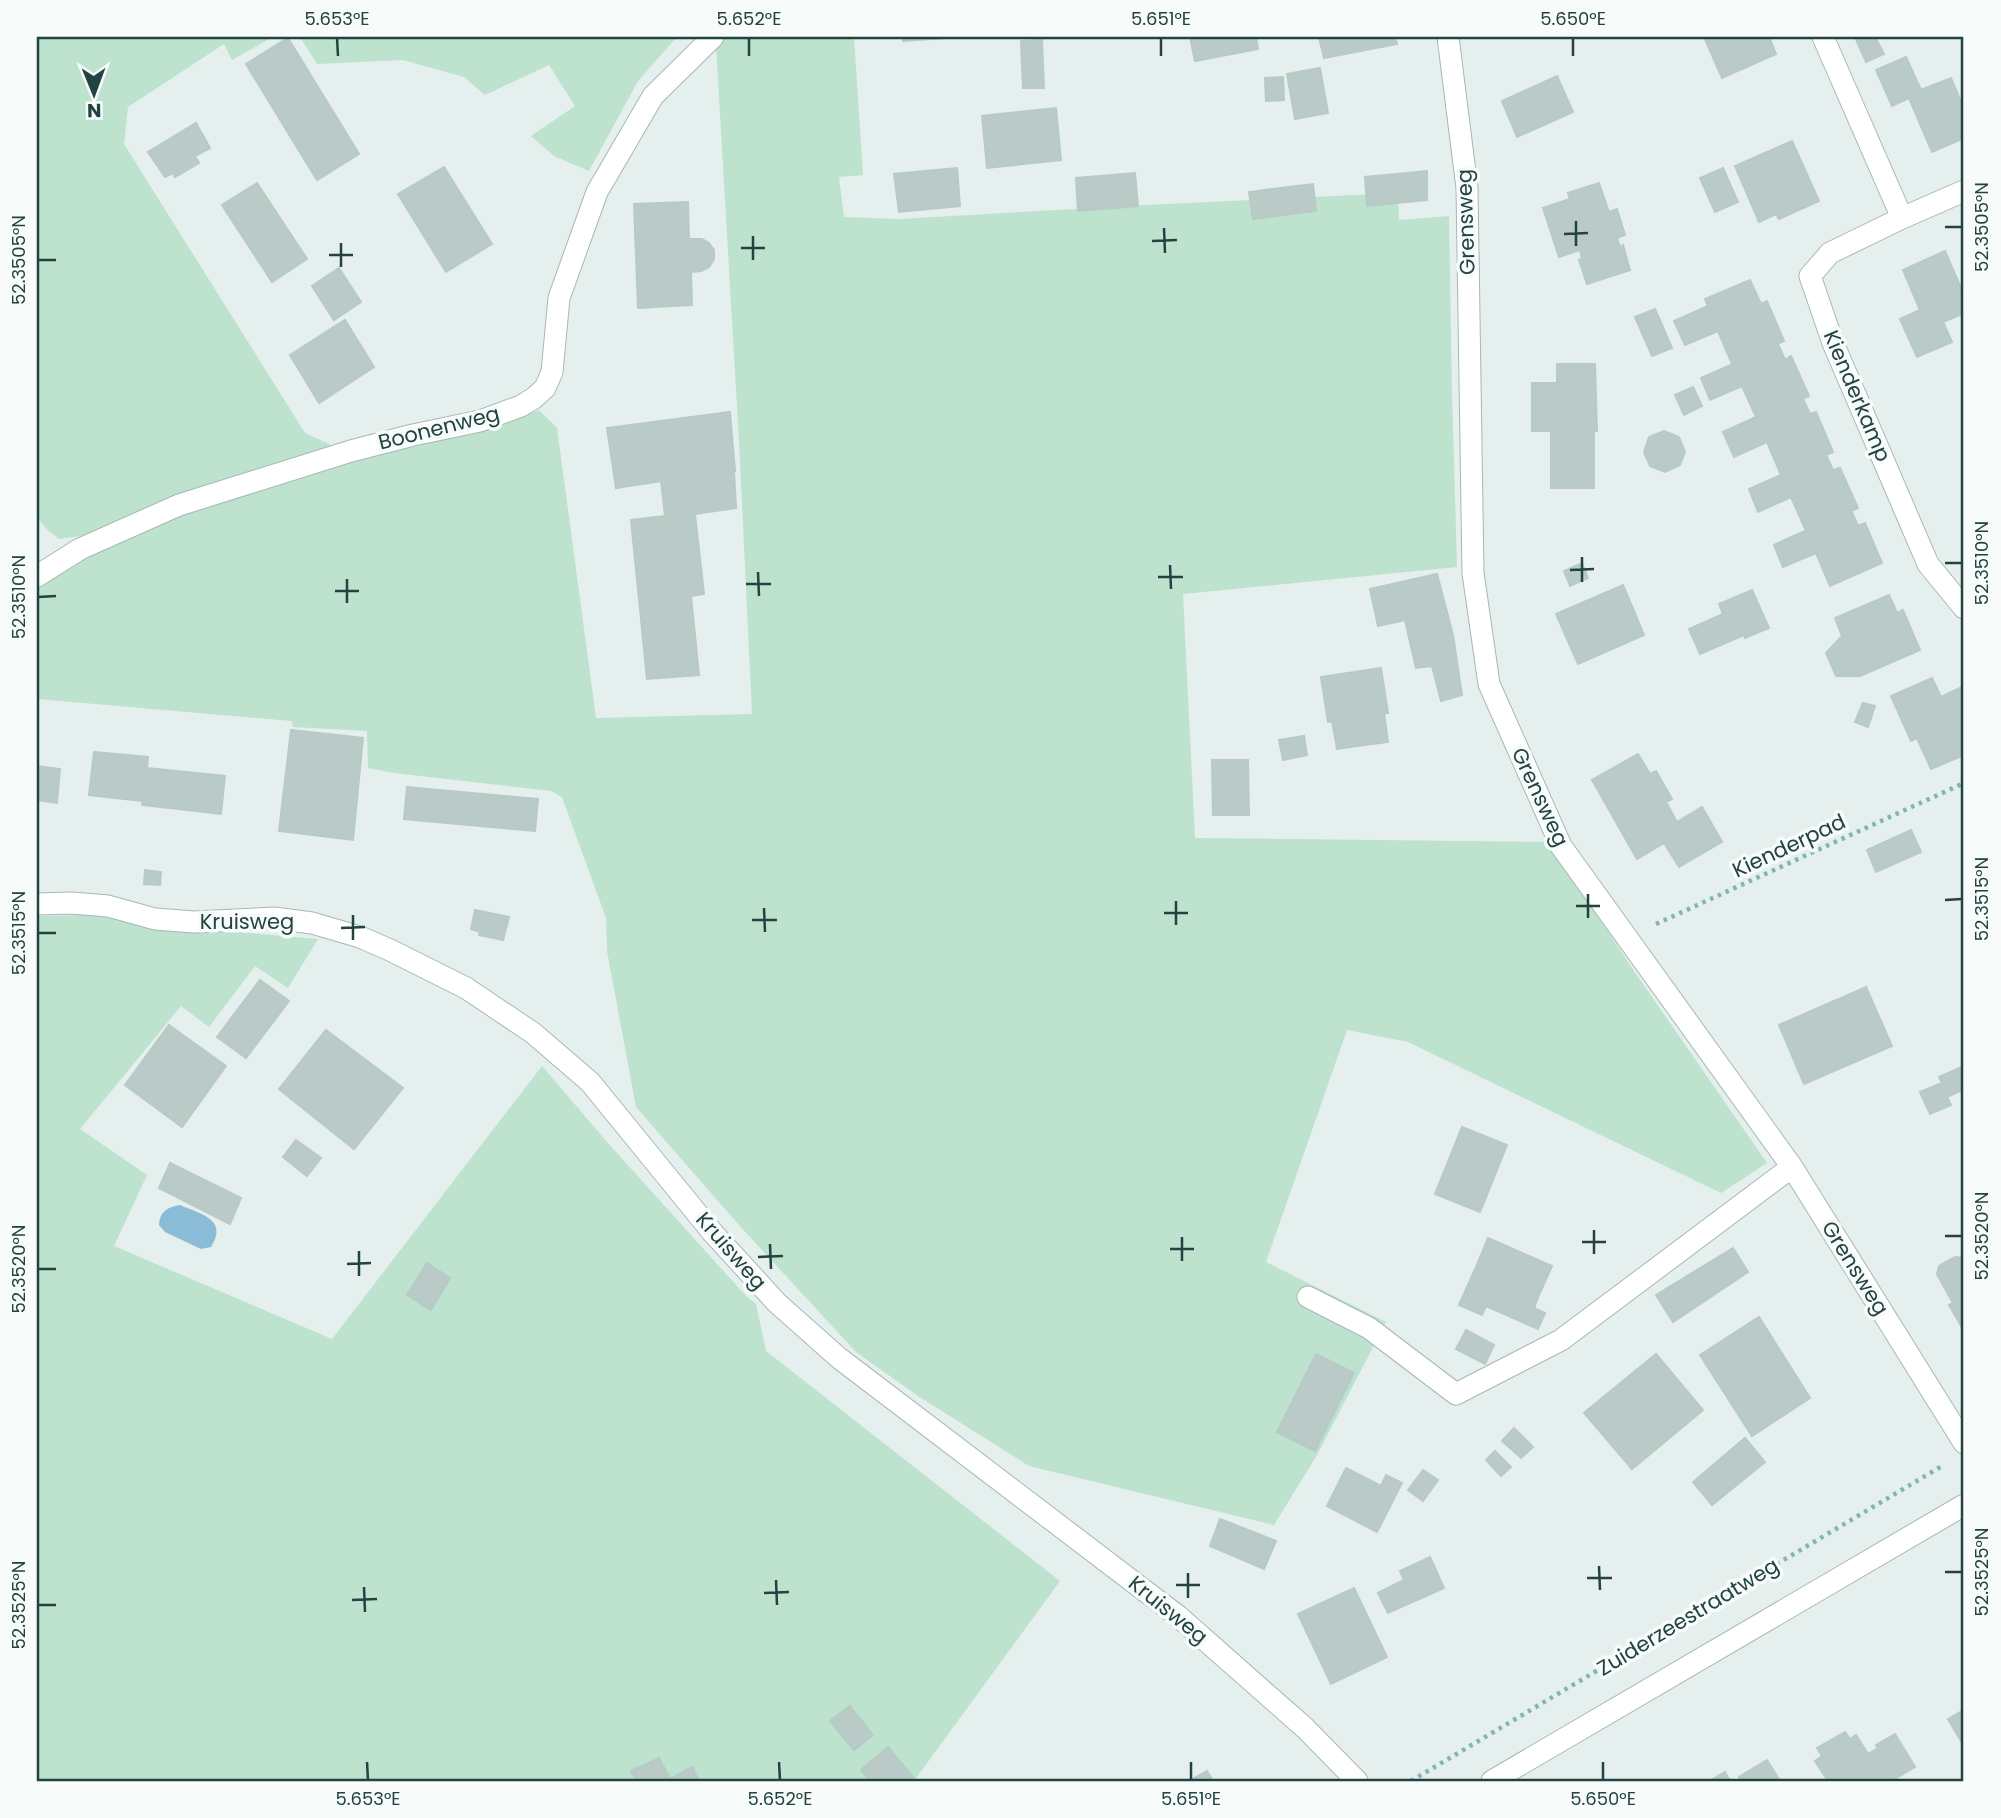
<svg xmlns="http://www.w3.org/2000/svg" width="2001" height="1818" font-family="Poppins,sans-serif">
  <rect width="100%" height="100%" fill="#e5efed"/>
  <path fill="#bde2ce" d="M37,37H273L232,60L224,44L128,107L124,144L305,433L329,444L332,450L88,535L59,539C50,532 41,525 37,515Z
    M300,37H677L638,81L589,171L554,156L531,136L575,106L549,65L485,95L464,77L403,60L317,64Z
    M724,37H854L863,175L839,177L844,217L899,219L1146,205L1398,193L1399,220L1449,216L1452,392L1457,567L1183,594L1195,838L1549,842L1636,974L1767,1163L1721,1193L1408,1042L1347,1030L1266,1262L1386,1322L1317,1455L1274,1525L1029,1466L918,1396L856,1352L739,1225L636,1107L607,951L606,918L562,797L551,791L394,773L368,768L367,731L293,727L292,721L37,699V587L78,558L174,516L371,454L512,420L539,410L557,428L596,718L752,714L739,441L716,45Z
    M83,915L109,917L161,931L215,930L318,939L288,988L255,966L209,1027L181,1006L80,1129L147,1175L114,1246L332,1339L542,1066L607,1142L746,1296L756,1304L766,1351L1060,1581L914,1781H37V916Z"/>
  <path fill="#8abcd8" d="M180,1205C200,1214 229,1219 211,1247L201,1249L165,1232L159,1225C160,1211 168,1207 180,1205Z"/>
  <path fill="#bacbc7" stroke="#b7cac6" stroke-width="2" d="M902,37H962L903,41Z
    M1190,37H1256L1258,49L1195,61Z
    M1319,37H1395L1397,44L1324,58Z
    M1704,37H1769L1776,54L1722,78Z
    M1855,37H1875L1884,54L1866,62Z
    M288,38L359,154L317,180L246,64Z
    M1042,40L1044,88H1023L1021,41Z
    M1906,57L1921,90L1951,78L1964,109V138L1932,152L1909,98L1892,106L1876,70Z
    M1320,68L1328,113L1295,119L1287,74Z
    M1557,76L1573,112L1517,137L1502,101Z
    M1283,77L1284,100L1266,101L1265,78Z
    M1056,108L1061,160L987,168L982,116Z
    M196,123L210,148L195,156L199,163L175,177L173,173L165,177L148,152Z
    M1792,141L1819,201L1779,219L1776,214L1759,222L1735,166Z
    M444,167L492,244L446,272L398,194Z
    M957,168L960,206L899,212L894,174Z
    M1723,168L1738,202L1715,212L1700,178Z
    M1427,171V200L1367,206L1365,177Z
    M1135,173L1138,206L1078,211L1076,178Z
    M257,183L307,259L272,282L222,205Z
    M1599,183L1609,212L1617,209L1625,235L1617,238L1620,247L1623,245L1630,270L1587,284L1579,260L1582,259L1580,250L1559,257L1543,208L1570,199L1568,193Z
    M1313,184L1316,211L1253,219L1249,192Z
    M688,202L689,239H702L709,243L714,250V259L709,267L701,271L691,272L692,305L638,308L634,204Z
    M1945,251L1964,295V313L1943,322L1952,342L1917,357L1900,319L1920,310L1903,270Z
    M339,268L361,302L334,320L312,286Z
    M1750,280L1761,304L1767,301L1784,341L1732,364L1718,331L1685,345L1674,321L1708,306L1705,299Z
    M1655,309L1672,348L1652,356L1635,317Z
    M345,320L374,367L319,403L290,355Z
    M1778,344L1785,360L1791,356L1809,396L1724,434L1723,432L1756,417L1742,386L1710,400L1701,378Z
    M1557,364H1595L1597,431H1594V488H1551V431H1532V383H1557Z
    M1693,387L1702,406L1684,415L1675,395Z
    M1803,399L1810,414L1816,412L1833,452L1781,475L1767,442L1734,457L1724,434Z
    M730,412L735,471H734L736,508L695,514L704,594L691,596L699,675L647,679L631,520L665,516L661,481L616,488L607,428Z
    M1664,431L1679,437L1685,452L1680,465L1665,472L1650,466L1644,452L1649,437Z
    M1826,455L1833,470L1840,468L1858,508L1806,531L1791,497L1758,512L1749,489Z
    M1851,510L1858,526L1865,523L1882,563L1830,586L1816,553L1783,567L1774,545Z
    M1582,563L1588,578L1570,586L1564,571Z
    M1437,574L1453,635L1462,695L1441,701L1432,666L1416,668L1405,620L1378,626L1370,589Z
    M1623,585L1644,635L1578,664L1556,614Z
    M1752,590L1769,628L1745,638L1744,635L1700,654L1689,629L1723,614L1719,604Z
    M1889,595L1897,613L1903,610L1920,650L1860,676H1836L1826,653L1842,636L1835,618Z
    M1381,668L1388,713H1384L1388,742L1337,749L1332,721L1328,722L1321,677Z
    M1932,678L1941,697L1964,686V755L1931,769L1917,738L1911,741L1891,696Z
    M1863,703L1875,706L1868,727L1855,722Z
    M291,730L363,738L353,840L279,831Z
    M1304,736L1307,755L1283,760L1279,740Z
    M94,752L148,757L147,768L225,776L221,814L142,805L143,801L89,795Z
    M1638,754L1650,774L1656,771L1672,799L1666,802L1677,822L1702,807L1722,842L1679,867L1664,843L1637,859L1592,780Z
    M1212,760H1248L1249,815H1213Z
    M37,766L60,769L57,803L37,800Z
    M407,787L538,799L535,831L404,819Z
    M1911,830L1921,852L1876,872L1867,850Z
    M145,870L161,872L160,885L144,884Z
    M475,910L509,917L503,940L479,935L480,932L471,929Z
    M260,980L289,1001L270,1026L241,1005Z
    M1866,987L1892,1046L1804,1084L1779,1025Z
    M241,1005L270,1026L246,1058L217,1037Z
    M169,1025L226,1066L182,1127L125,1085Z
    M326,1030L403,1088L354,1149L279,1089Z
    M1964,1066V1089L1947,1097L1951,1105L1930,1114L1920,1092L1942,1083L1939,1077Z
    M1462,1127L1507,1145L1480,1212L1435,1194Z
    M296,1140L321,1158L307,1176L283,1157Z
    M170,1163L241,1198L230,1224L159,1188Z
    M1488,1238L1552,1266L1539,1295L1476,1267Z
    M1733,1248L1748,1272L1673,1322L1656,1295Z
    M1955,1257L1963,1258L1964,1261V1331L1949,1305L1953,1303L1937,1274L1939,1266Z
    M427,1263L450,1278L431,1310L407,1295Z
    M1476,1267L1539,1295L1534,1308L1545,1313L1538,1329L1486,1306L1482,1315L1459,1305Z
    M1759,1317L1810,1398L1752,1436L1700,1355Z
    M1466,1330L1494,1345L1485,1364L1456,1349Z
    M1316,1354L1354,1373L1315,1451L1277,1432Z
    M1656,1354L1703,1410L1632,1469L1584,1413Z
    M1514,1428L1533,1447L1521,1458L1502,1441Z
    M1745,1438L1765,1462L1712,1505L1693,1482Z
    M1495,1451L1511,1467L1501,1476L1486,1460Z
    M1346,1468L1381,1486L1386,1475L1402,1483L1377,1532L1327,1506Z
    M1423,1470L1438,1480L1423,1501L1408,1490Z
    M1220,1519L1276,1541L1264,1569L1210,1546Z
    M1430,1557L1444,1588L1388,1613L1378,1593L1404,1580L1400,1571Z
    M1354,1588L1387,1657L1331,1684L1298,1614Z
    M850,1706L873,1735L854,1750L830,1721Z
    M1964,1710V1746L1948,1719Z
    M1845,1732L1850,1739L1856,1735L1868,1754L1878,1748L1876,1745L1895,1734L1915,1767L1891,1781H1828L1815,1761L1822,1756L1817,1748Z
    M888,1747L916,1781H870L861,1770Z
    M659,1758L670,1779L692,1767L699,1781H637L631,1771Z
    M1767,1760L1780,1781H1741L1739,1777Z
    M1207,1771L1213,1781H1189Z
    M1725,1772L1730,1781H1710Z"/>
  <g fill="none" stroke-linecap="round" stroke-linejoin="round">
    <g stroke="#a7b8b6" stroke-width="23">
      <path id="minor" d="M1448,37L1467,188L1473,573L1489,684L1561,846L1792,1167L1964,1443
        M1823,37L1902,218
        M1964,191L1902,218L1830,253L1810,276L1833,343L1928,564L1964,608
        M37,576L80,549L179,505L351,451L413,435L480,421L521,406L534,398L545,388L552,372L559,298L597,192L653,96L713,37
        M37,904L72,903L108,906L155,919L194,922L274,918L312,923L360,937L390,950L466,988L533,1033L590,1082L713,1233L777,1303L839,1358L1178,1616L1305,1728L1357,1781
        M1308,1297L1369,1328L1456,1394L1561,1340L1792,1167
        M1492,1781L1964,1505"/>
    </g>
    <path stroke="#83b5af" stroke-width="4.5" stroke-dasharray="3.5 5" stroke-linecap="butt" d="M1656,924L1964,783
      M1411,1781L1942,1466"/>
    <use href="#minor" stroke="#fff" stroke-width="21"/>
  </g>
  <path fill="none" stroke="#224341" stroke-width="2.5" d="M337,38L338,56M749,38V56M1161,38V56M1573,38V56M1576,221V246M1945,227H1962M1164,228L1165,253M1564,234L1588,233M753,236V260M1152,241L1177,240M341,243V267M741,248H765M329,255H353M38,260H56M1582,557V582M1945,563H1962M1170,565L1171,589M1570,570L1594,569M758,572L759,596M1158,577H1183M347,579V603M746,584H771M335,591H359M38,597L56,596M1588,894V918M1945,900L1962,899M1176,901V925M1576,906H1600M764,908L765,932M1164,913H1188M353,915V940M752,920H777M341,928L365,927M38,933H56M1594,1230V1254M1945,1236H1962M1182,1237V1261M1582,1242H1606M770,1244L771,1269M1170,1249H1194M359,1251V1276M758,1257L783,1256M347,1264L371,1263M38,1269H56M1599,1566L1600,1590M1945,1572H1962M1188,1573V1598M1587,1578H1612M776,1580L777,1605M1176,1585H1200M364,1587L365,1612M764,1593L789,1592M352,1600L377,1599M38,1605H56M367,1762L368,1780M779,1762L780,1780M1191,1762V1780M1603,1762V1780"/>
  <g text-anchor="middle" stroke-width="7" stroke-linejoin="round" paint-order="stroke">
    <g font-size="21" fill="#224341" stroke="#f7fbfa">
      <text transform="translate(1466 222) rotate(-92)" y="7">Grensweg</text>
      <text transform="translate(1857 396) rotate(67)" y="7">Kienderkamp</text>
      <text transform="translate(439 428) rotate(-14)" y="7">Boonenweg</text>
      <text transform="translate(1540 797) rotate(65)" y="7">Grensweg</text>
      <text transform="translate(1789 846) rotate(-25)" y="7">Kienderpad</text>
      <text x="247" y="929">Kruisweg</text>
      <text transform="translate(731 1251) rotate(49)" y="7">Kruisweg</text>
      <text transform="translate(1855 1268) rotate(58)" y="7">Grensweg</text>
      <text transform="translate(1168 1610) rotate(39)" y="7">Kruisweg</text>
      <text transform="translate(1688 1617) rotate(-31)" y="7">Zuiderzeestraatweg</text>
    </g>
  </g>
  <rect width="2001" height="1818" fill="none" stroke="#f7fbfa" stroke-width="77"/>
  <g transform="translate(94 94) rotate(179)" stroke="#f7fbfa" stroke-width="5" paint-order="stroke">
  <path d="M0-5L12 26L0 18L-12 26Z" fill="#224341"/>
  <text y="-10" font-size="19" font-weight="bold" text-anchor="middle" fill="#224341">N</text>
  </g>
  <rect x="38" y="38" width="1924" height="1742" fill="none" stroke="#224341" stroke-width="2.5"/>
  <g font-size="18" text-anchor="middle" fill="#224341">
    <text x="337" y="25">5.653°E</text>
    <text x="749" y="25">5.652°E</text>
    <text x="1161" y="25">5.651°E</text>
    <text x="1573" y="25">5.650°E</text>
    <text transform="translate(1982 227) rotate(-90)" y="6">52.3505°N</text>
    <text transform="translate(19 260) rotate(-90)" y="6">52.3505°N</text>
    <text transform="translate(1982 563) rotate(-90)" y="6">52.3510°N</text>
    <text transform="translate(19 597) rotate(-90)" y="6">52.3510°N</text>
    <text transform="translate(1982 899) rotate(-90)" y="6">52.3515°N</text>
    <text transform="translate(19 933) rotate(-90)" y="6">52.3515°N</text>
    <text transform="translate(1982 1236) rotate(-90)" y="6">52.3520°N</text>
    <text transform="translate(19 1269) rotate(-90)" y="6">52.3520°N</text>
    <text transform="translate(1982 1572) rotate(-90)" y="6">52.3525°N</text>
    <text transform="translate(19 1605) rotate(-90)" y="6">52.3525°N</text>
    <text x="368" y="1805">5.653°E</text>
    <text x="780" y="1805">5.652°E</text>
    <text x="1191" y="1805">5.651°E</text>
    <text x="1603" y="1805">5.650°E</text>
  </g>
</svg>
